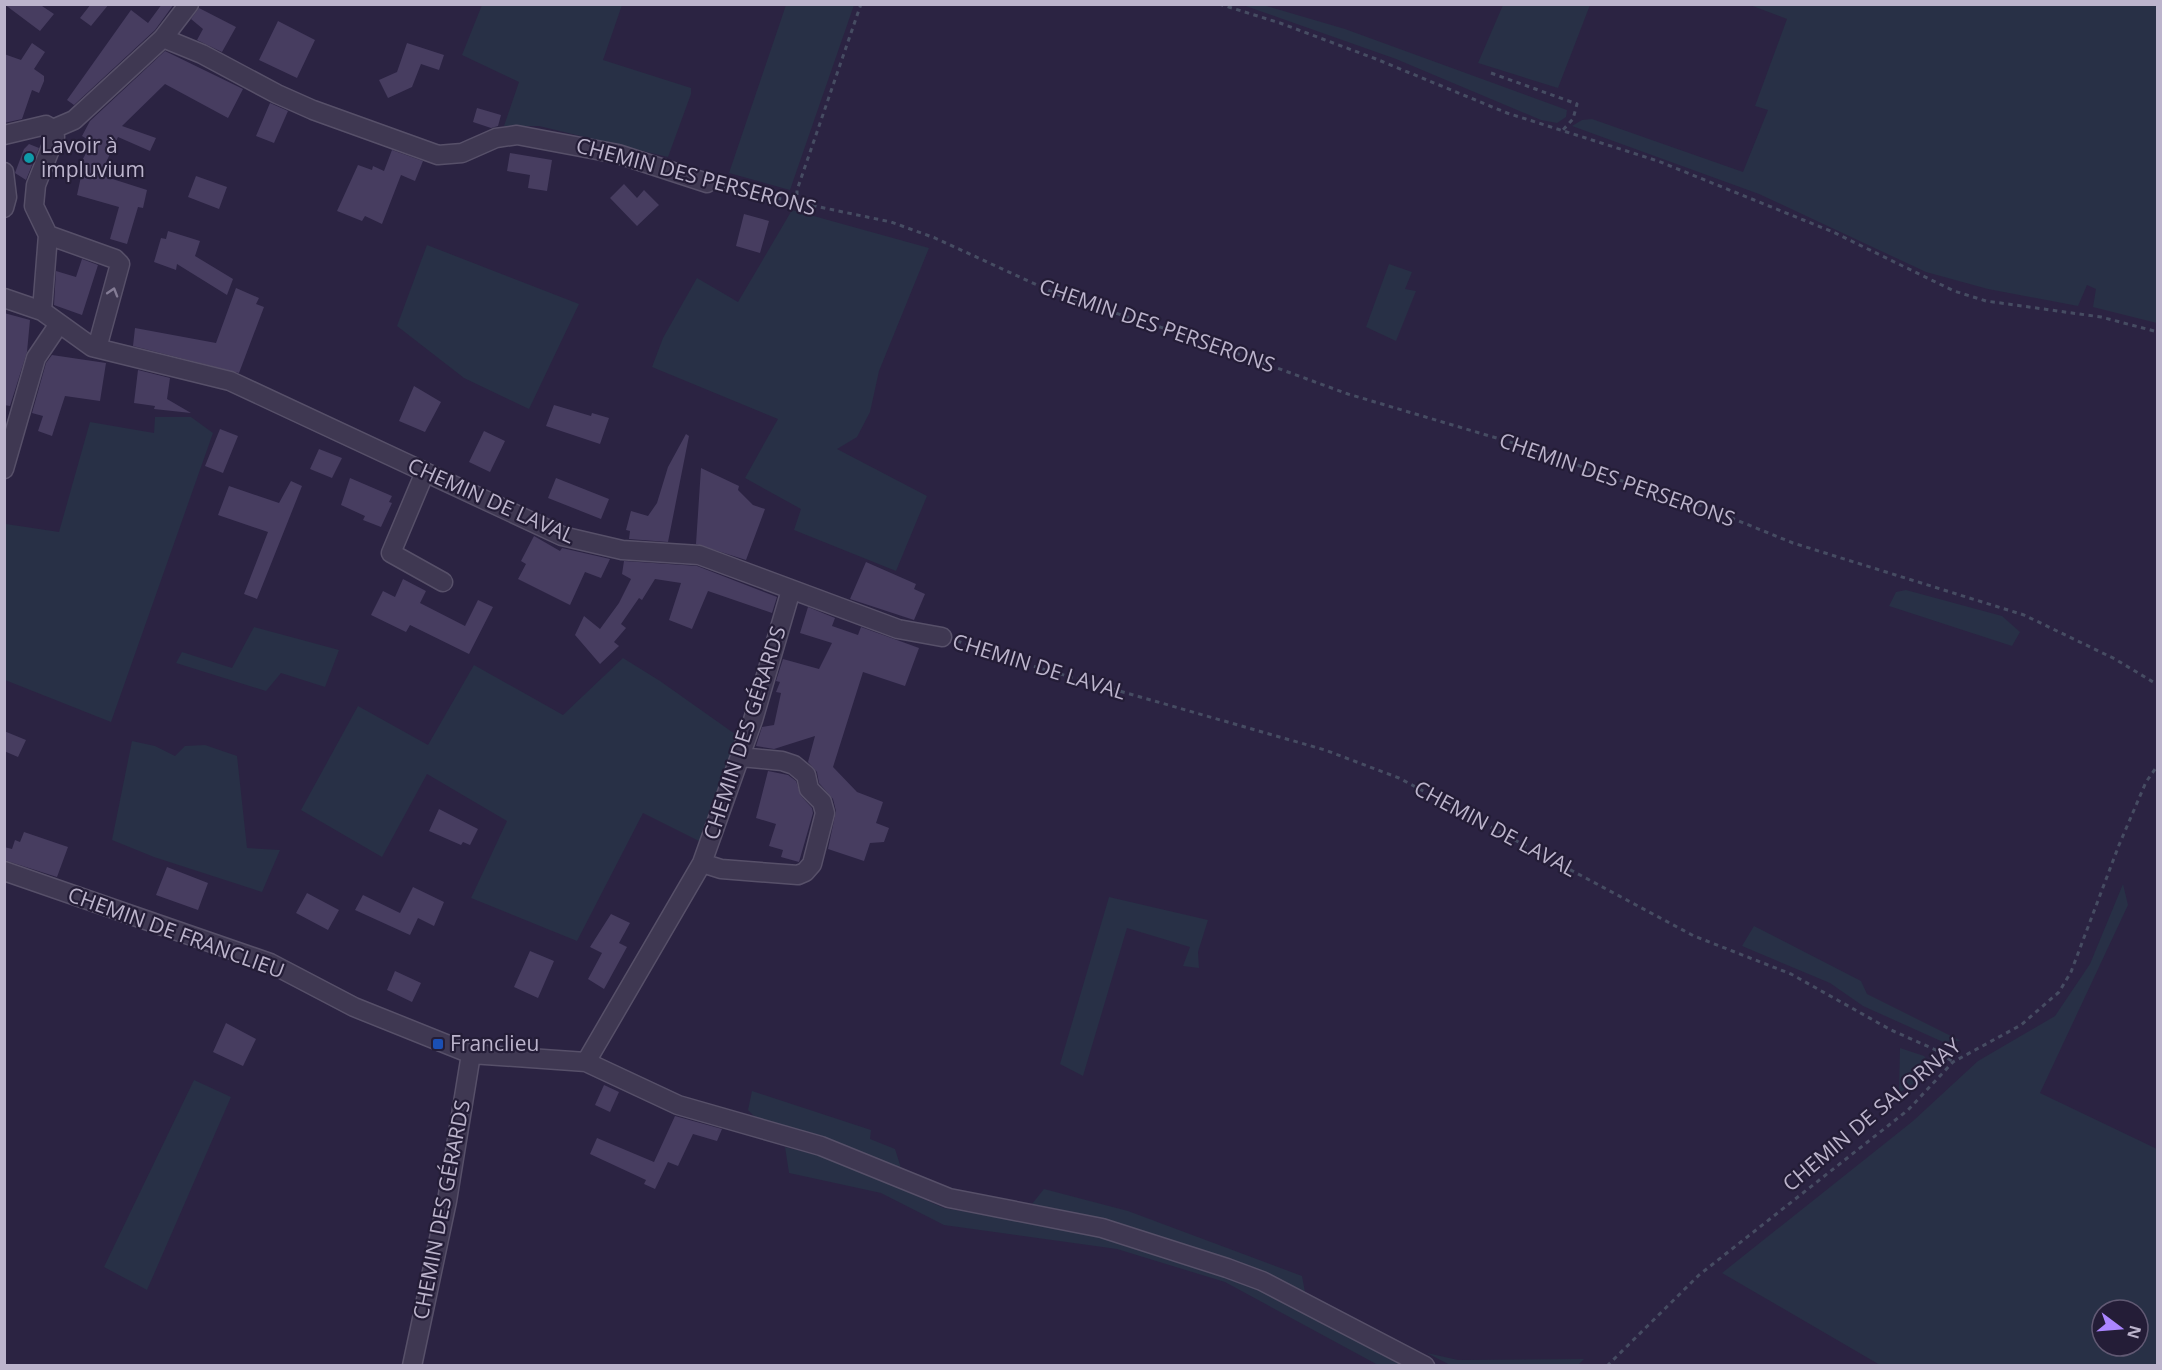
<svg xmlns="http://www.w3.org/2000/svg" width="2162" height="1370" font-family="'Open Sans',sans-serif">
  <rect width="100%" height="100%" fill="#2b2342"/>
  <path fill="#283046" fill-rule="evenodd" d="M482,5H622L603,60L691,88V94L668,157L539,126H504L519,82L462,55Z
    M786,5H854L790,190L729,173Z
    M1243,5H1263L1345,29L1567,110L1566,117L1557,123L1541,120L1396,59Z
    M1503,5H1590L1558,88L1478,63Z
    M1750,5H2157V323L2093,307L2096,289L2087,285L2078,306L1988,289L1926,272L1759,194L1572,126L1582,120L1592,119L1743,172L1768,110L1755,106L1787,19Z
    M792,210L929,248L879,371L870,412L857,437L837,449L927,496L896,571L794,530L801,509L745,478L778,419L652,367L663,338L697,278L738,302Z
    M427,245L579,304L529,409L464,378L397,326Z
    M1389,264L1412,272L1405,289L1416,291L1396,341L1366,327Z
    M155,417H191L213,433L111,722L5,680V528L6,524L59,532L90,422L154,433Z
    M1906,590L2002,616L2020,632L2012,646L1889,606L1896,592Z
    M254,627L339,650L325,687L281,673L266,691L176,663L182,652L232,668Z
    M623,658L660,681L742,739L701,842L643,813L577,941L471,898L507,821L427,774L382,857L301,810L358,706L428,745L474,665L563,715Z
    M132,741L155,746L175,756L185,746L205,745L237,756L247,848L280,850L262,892L154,857L112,840Z
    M2123,884L2128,905L2040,1093L2157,1149V1365H1880L1722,1273L1913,1121L1978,1061L2055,1016L2090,964ZM2102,1310H2138V1346H2102Z
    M1109,897L1208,920L1198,952L1199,968L1183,966L1190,947L1127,928L1083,1076L1060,1064Z
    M1754,926L1861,981L1867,994L1961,1041L1943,1042L1863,1006L1830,983L1742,946Z
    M1900,1048L1924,1056L1932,1066L1922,1078L1899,1093Z
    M194,1080L231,1097L147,1290L104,1267Z
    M752,1091L871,1130L870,1139L895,1149L901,1168L759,1121L748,1110Z
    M785,1147L830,1158L944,1208L1102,1235L1229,1274L1407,1365H1378L1225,1282L1117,1249L944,1225L881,1193L789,1173Z
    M1044,1189L1128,1211L1302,1276L1305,1292C1218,1252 1125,1225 1032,1204Z
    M1427,1353L1458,1360L1584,1359L1578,1365H1450Z"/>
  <path fill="#473d60" d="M4,4H39L54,14L40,31Z
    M91,4H109L91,26L80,18Z
    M162,4H174L155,30L74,105L67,100L131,10L148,23Z
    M199,8L236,27L222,52L197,40L203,29L191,19Z
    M278,21L315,40L297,78L259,60Z
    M32,43L45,52L34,69L44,76V81L39,93L32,90L22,119L4,123V54L21,60Z
    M407,43L444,55L439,70L421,64L412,87L388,98L379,80L397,72Z
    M165,51L243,89L228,118L165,84L122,126L156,138L150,151L118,137L100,175L147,190L143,208L138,207L127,244L110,239L119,207L77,195L82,172L77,170L92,142L82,136L90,121Z
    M270,103L288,111L274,143L256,136Z
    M477,108L501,115L498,126L491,128L473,122Z
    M29,144L39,148L26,180L15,173L24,149Z
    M392,150L423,161L415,181L401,175L382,224L365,216L362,221L337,211L358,165L372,170L373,166L384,171Z
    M510,153L552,160L547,191L528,188L530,175L507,171Z
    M196,176L227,187L219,209L188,197Z
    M624,184L637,198L644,190L659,205L637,226L610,198Z
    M744,214L769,221L760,253L736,246Z
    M168,231L200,241L195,256L233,279L227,295L177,264L176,270L154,262L161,238L166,239Z
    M82,259L98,265L82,315L54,305L56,271L76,277Z
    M236,288L259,298L256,304L264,307L239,373L133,346L135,328L216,343Z
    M4,313L30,320L27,352L10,406L4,405Z
    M52,355L106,363L100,401L65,396L52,436L38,431L43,416L32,413L46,363Z
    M138,370L170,378L167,399L191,413L154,409L155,406L134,403Z
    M414,386L441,402L425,432L399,421Z
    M554,405L591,416L592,413L609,418L600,444L546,426Z
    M220,429L238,436L223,473L205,466Z
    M484,431L505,441L490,472L469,462Z
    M686,434L689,436L668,542L629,539L630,531L626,530L631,511L648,516L657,503L668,467Z
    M319,449L342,458L332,478L310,469Z
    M701,468L739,486L738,490L753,505L765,509L746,560L696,544Z
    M350,478L392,496L389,502L392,503L381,527L363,520L365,516L341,505Z
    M556,478L609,499L601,519L548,498Z
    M291,481L302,486L257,599L244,594L268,532L218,515L229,486L279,503Z
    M534,536L560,551L562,548L610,559L601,578L585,572L570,605L518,579L526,564L521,561Z
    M624,561L697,566L777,597L772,613L708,591L692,629L669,620L681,583L655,579L642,600L639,598L621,624L626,628L614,642L619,646L600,664L575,635L584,616L600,629L619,603L631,579L622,574Z
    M866,562L916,584L914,589L925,594L914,620L850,599Z
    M403,579L426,591L420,603L465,626L478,600L493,607L469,654L410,625L406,632L371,615L383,591L395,597Z
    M808,607L835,618L832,626L858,635L861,627L919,648L905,686L863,672L833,767L857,792L883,802L876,823L889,828L884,842L870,843L864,861L828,849L836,811L833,799L819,783L817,772L808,762L815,736L774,749L756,746L762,727L774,725L781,693L776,692L780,682L776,681L783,659L819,669L832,643L800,633Z
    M4,731L26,740L18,757L4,751Z
    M768,771L788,775L796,781L801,796L812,808L813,813L799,862L781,857L783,850L769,846L776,824L756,818Z
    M439,809L478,829L470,845L463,842L461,845L429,831Z
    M24,832L68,847L57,877L4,860V847L12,849L15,840L20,842Z
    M167,867L208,883L198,910L156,895Z
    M413,887L444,902L434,926L418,918L410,935L355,910L363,895L400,913Z
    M307,893L339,910L328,930L296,913Z
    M611,914L630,923L619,943L627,947L604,989L588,979L602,953L590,947Z
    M530,951L554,961L538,998L514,987Z
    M395,971L421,983L412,1002L387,990Z
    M226,1023L256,1039L243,1066L213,1052Z
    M604,1085L619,1092L610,1112L595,1105Z
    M675,1116L722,1129L717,1141L693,1134L678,1166L668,1162L655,1189L644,1184L646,1180L590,1154L597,1138L654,1162Z"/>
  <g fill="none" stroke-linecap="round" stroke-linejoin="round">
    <g stroke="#575069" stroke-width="21">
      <path id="minor" d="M163,38L202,54L277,94L313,110L438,155L462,153L496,138L517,135L618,154L707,183
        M53,129L74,120L163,38L189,4
        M4,135L46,125L53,129L55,137L36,185L34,206L48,235L42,311
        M4,172L7,197L4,208
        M48,235L115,259L120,264L97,348
        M4,298L42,311L92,347L230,381L562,536L622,550L699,555L898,629L942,637
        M4,469L36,358L59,324
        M425,472L391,553L443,582
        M702,863L721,869L798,875L805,872L812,864L825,813L822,802L809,789L806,775L794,765L782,761L741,757
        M4,871L270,963L354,1007L471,1054L586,1062L678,1105L821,1146L949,1198L1102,1228L1227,1268L1262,1281L1425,1366
        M586,1062L702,863L753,720L791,590
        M412,1366L447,1201L471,1054"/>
    </g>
    <path stroke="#464c62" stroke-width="3" stroke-dasharray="4.5 4.5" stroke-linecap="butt" d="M1219,4L1280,23L1376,59L1507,113L1658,161L1833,232L1954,291L1986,301L2101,317L2158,332
      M1491,73L1577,104L1573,119L1561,132
      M724,187L891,222L935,238L1061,296L1195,338L1348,394L1547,453L1600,474L1702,506L1793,543L2024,615L2115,659L2158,685
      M797,204V190L861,4
      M957,641L1022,663L1325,750L1399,778L1694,936L1791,974L1891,1030L1936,1050L1953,1062
      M1607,1366L1699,1275L1908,1110L1953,1062L2021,1025L2059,992L2071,972L2119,845L2146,782L2158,765"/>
    <use href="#minor" stroke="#3f3852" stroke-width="18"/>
  </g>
  <defs><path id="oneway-chevron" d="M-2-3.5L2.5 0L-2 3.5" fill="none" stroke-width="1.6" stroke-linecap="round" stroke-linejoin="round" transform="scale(1.5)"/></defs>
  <use stroke="#847c95" href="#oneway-chevron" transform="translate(113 292) rotate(-73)"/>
  <circle fill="#0f9aa8" stroke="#241d37" stroke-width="2" cx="29" cy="158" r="6"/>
  <rect fill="#1a4fb4" stroke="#241d37" stroke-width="2" x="432" y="1038" width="12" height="12" rx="3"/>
  <g text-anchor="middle" stroke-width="4.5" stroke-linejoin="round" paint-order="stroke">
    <g font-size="21" fill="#bcb4cc" stroke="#241d37" text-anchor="start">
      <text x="41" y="153">Lavoir à<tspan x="41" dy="24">impluvium</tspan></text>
      <text x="450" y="1051">Franclieu</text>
    </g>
    <g font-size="21" fill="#bcb4cc" stroke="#241d37">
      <text transform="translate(696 177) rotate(15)" y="7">CHEMIN DES PERSERONS</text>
      <text transform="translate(1157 326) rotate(19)" y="7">CHEMIN DES PERSERONS</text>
      <text transform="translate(1617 480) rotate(19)" y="7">CHEMIN DES PERSERONS</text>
      <text transform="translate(491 501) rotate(24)" y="7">CHEMIN DE LAVAL</text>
      <text transform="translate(1039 667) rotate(17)" y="7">CHEMIN DE LAVAL</text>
      <text transform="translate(745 733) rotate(-72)" y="7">CHEMIN DES GÉRARDS</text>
      <text transform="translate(1495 829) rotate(28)" y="7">CHEMIN DE LAVAL</text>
      <text transform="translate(176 933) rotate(20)" y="7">CHEMIN DE FRANCLIEU</text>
      <text transform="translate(1872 1115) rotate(-40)" y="7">CHEMIN DE SALORNAY</text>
      <text transform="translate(442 1210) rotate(-79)" y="7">CHEMIN DES GÉRARDS</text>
    </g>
  </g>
  <rect width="2162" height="1370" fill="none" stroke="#bcb4cc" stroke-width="12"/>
  <g transform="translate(2120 1328) rotate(106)"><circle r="28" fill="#241d37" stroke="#615973" stroke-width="1.5"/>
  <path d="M0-4.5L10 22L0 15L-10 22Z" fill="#ab86ff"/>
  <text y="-9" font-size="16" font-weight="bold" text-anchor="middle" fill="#bcb4cc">N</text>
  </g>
</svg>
